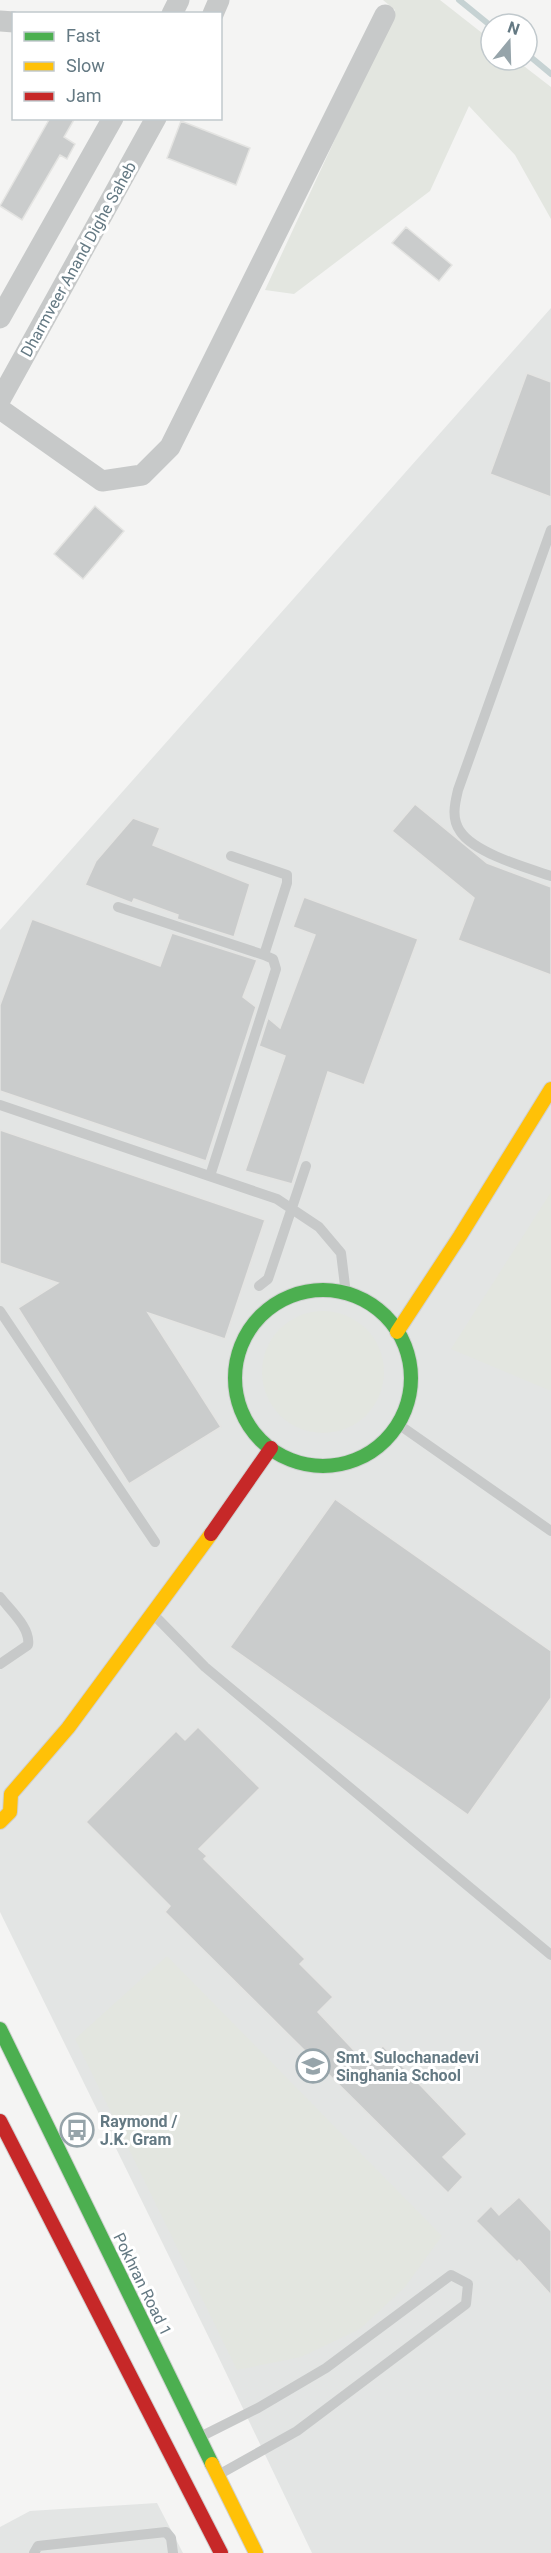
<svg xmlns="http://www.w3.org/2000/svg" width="551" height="2553" font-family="Roboto,sans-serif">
  <rect width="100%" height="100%" fill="#f4f4f3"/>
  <path fill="#e3e5e4" d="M551,308V2553H312L217,2354L0,1912V930Z
    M157,2503L183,2553H0V2527L30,2511Z"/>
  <path fill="#e3e6e0" d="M383,0H440L491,40V60H516L551,87V219L515,155L469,106L430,191L294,294L265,290L395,10Z
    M551,1192V1391L451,1349Z
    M262 1372a61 61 0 1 1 122 0a61 61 0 1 1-122 0Z
    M167,1956L442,2236L405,2287L360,2329L301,2357L237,2370L75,2039Z"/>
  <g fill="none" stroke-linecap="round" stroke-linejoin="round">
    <path stroke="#c6d2d3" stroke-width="6" d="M459,0L491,26
      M527,54L551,74"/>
  </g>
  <path fill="#cacccc" stroke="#e4e4e2" stroke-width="1.5" d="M50,118H75L64,137L75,144L67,159L60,155L22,220L0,206Z
    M181,121L250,148L236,185L167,158Z
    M406,227L452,265L439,281L392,243Z
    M527,373L551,382V497L490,474Z
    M95,506L124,531L83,579L54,554Z
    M415,804L487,863L551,887V975L458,940L474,898L392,831Z
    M133,818L160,828L153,845L250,884L234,937L177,919L178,915L134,899L132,903L85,885L96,861Z
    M304,897L418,939L364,1085L328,1072L292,1184L245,1171L285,1056L259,1046L268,1018L280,1028L315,935L293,927Z
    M32,919L160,966L172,933L257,960L243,997L256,1007L206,1161L0,1091V1005Z
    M0,1130L265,1220L225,1339L148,1313L221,1427L129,1484L18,1308L58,1283L0,1263Z
    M335,1499L551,1651V1698L468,1815L230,1647Z
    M198,1727L260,1788L199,1849L207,1856L204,1859L305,1959L300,1964L333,1997L318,2012L365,2062L383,2046L467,2134L443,2157L463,2177L448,2193L165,1912L170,1906L86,1822L176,1731L185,1740Z
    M519,2197L551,2231V2295L519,2260L517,2262L476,2221L491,2206L499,2215Z"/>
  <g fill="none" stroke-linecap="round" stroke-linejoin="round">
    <g stroke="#d0d1d1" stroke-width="16">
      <path id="fast" d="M235 1378a88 88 0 1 1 176 0a88 88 0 1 1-176 0Z
        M0,2029L212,2464"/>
    </g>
    <g stroke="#d0d1d1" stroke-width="16">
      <path id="slow" d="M397,1332L460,1236L551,1089
        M0,1822L10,1812L11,1794L68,1728L211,1534
        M212,2464L256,2553"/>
    </g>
    <g stroke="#d0d1d1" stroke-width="16">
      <path id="jam" d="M211,1534L271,1448
        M0,2121L221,2553"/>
    </g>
    <path stroke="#c7c9c9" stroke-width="10" d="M551,530L458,790C455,803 451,818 460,831C474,853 527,868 551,876
      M118,907L264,955
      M0,1105L277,1199L319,1227L341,1253L346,1294
      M210,1176L276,969L273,959L264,955L287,883V875L231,856
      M259,1286L268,1279L306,1166
      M0,1311L155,1542
      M398,1424L551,1531
      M0,1597C10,1610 31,1628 28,1645L0,1664
      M154,1615L205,1667L551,1955
      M200,2437L258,2408L326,2368L451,2275L468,2284L466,2304L297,2431L220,2474
      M34,2553L38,2546L166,2532L171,2538L173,2553"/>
    <path stroke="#c7c9c9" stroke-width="21" d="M172,14L179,0
      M213,14L219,0
      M0,21L14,22
      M0,318L113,118
      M0,400L156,118
      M0,409L102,481L142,475L170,447L385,15"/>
    <use href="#fast" stroke="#4caf50" stroke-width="14"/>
    <use href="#slow" stroke="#ffc107" stroke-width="14"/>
    <use href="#jam" stroke="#c62828" stroke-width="14"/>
  </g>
  <defs>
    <g id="school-ring" transform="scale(1.725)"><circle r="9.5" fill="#fff" stroke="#96a4aa" stroke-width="1.5"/><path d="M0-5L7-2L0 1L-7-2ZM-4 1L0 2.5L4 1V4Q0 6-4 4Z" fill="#96a4aa"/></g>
    <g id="bus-ring" transform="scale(1.725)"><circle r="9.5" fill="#fff" stroke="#96a4aa" stroke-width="1.5"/><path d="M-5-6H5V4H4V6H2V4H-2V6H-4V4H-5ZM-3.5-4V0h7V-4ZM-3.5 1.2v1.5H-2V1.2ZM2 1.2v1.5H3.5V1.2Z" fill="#96a4aa"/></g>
  </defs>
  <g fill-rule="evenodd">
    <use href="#school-ring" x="313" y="2066"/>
    <use href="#bus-ring" x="77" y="2130"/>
  </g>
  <g text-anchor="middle" stroke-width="6" stroke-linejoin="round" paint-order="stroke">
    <g font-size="16" fill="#647983" stroke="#fff">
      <text transform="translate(78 259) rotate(-61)" y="6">Dharmveer Anand Dighe Saheb</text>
      <text transform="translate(143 2284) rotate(64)" y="6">Pokhran Road 1</text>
    </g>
    <g font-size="16" font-weight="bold" fill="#647983" stroke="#fff" text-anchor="start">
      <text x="336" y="2063">Smt. Sulochanadevi<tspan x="336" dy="18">Singhania School</tspan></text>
      <text x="100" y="2127">Raymond /<tspan x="100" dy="18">J.K. Gram</tspan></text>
    </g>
  </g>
  <rect x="12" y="12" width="210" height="108" fill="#ffffff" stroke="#c1c9cd" stroke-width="1.5"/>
  <rect x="24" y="32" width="30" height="9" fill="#4caf50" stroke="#c1c9cd" stroke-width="1.5"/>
  <text x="66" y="42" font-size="18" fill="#647983">Fast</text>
  <rect x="24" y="62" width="30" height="9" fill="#ffc107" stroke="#c1c9cd" stroke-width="1.5"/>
  <text x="66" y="72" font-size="18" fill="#647983">Slow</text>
  <rect x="24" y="92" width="30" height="9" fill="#c62828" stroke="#c1c9cd" stroke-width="1.5"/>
  <text x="66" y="102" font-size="18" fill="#647983">Jam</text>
  <g transform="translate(509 42) rotate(19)"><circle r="28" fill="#ffffff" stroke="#c1c9cd" stroke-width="1.5"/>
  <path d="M0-4.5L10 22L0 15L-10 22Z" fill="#96a4aa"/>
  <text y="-9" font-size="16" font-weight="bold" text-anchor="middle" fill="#647983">N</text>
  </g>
</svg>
